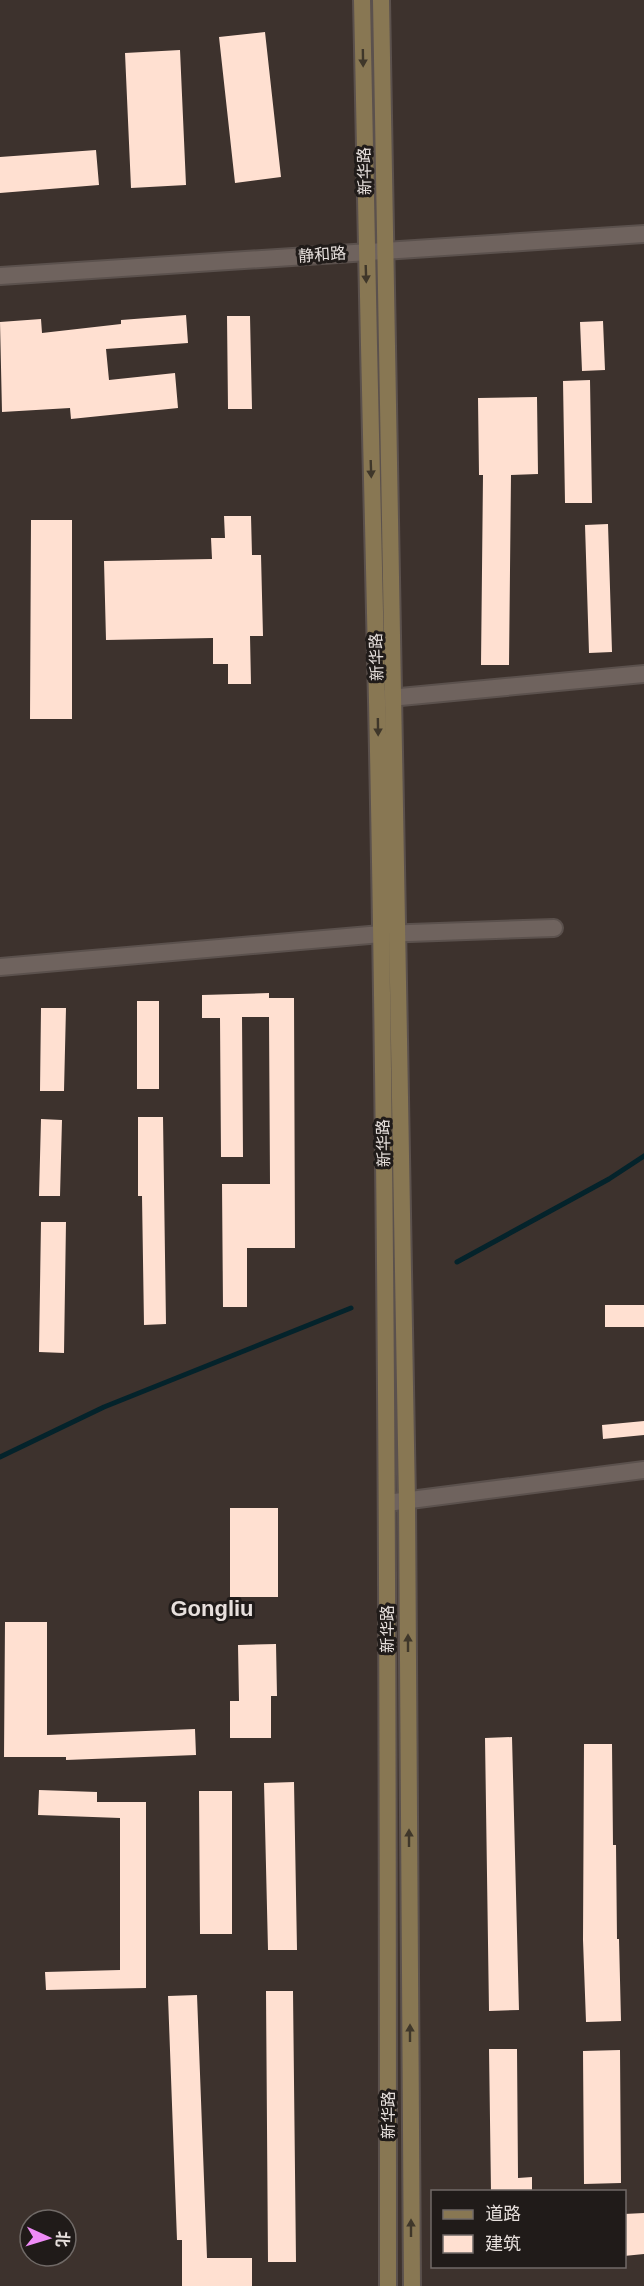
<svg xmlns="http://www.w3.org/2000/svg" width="644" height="2286" font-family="Helvetica,'Noto Sans SC',sans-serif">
  <rect width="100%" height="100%" fill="#3d322d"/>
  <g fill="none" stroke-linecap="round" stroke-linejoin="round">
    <path stroke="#04232b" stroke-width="5" d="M457,1262L609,1179L644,1156
      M0,1457L104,1407L351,1308"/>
  </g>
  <path fill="#ffe0d1" d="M265,32L281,177L235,183L219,37Z
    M180,50L186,185L131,188L125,53Z
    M96,150L99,185L0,193V157Z
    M186,315L188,343L106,349L109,380L175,373L178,408L71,419L70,408L2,412L0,322L41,319L42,333L121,324V320Z
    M227,316H250L252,409H228Z
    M603,321L605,370L582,371L580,322Z
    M590,380L592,503H565L563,381Z
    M537,397L538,474L511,475L509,665H481L483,475H479L478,398Z
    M224,516H251L252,555H261L263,636H250L251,684H228V664H213V638L106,640L104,561L212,559L211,538H225Z
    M31,520H72V719H30Z
    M608,524L612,652L589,653L585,525Z
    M269,993V998H294L295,1248H247V1307H223L222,1184H270L269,1017H242L243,1157H221L220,1018H202V995Z
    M137,1001H159V1089H137Z
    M41,1008H66L64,1091H40Z
    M138,1117H163L166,1324L144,1325L142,1196H138Z
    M41,1119L62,1120L60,1196H39Z
    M41,1222H66L64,1353L39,1352Z
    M605,1305H644V1327H605Z
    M644,1421V1435L603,1439L602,1425Z
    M230,1508H278V1597H230Z
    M5,1622H47V1735L195,1729L196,1755L66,1760V1757H4Z
    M276,1644L277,1696H271V1738H230V1701H239L238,1645Z
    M512,1737L519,2010L489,2011L485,1738Z
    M584,1744H612L613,1845H616L617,1939H619L621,2021L586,2022L583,1940Z
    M294,1782L297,1950H268L264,1783Z
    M39,1790L97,1792V1802H146V1988L46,1990L45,1972L120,1970V1818L38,1815Z
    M199,1791H232V1934H200Z
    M266,1991H293L296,2262H268Z
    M197,1995L207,2258H252V2286H182V2240H177L168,1996Z
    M489,2049H517L518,2178L532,2177V2192H491Z
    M620,2050L621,2183L584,2184L583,2051Z
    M644,2213V2254L624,2256V2214Z"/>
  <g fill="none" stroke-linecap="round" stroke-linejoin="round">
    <g stroke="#5b514d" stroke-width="20">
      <path id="minor" d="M379,699L644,674
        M0,967L381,934L554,928"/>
    </g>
    <g stroke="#5b514d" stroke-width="20">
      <path id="tertiary" d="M0,276L644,234
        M387,1503L644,1470"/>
    </g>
    <g stroke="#5b514d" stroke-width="20">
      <path id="secondary" d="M362,0C365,234 373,467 377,701C388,1229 388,1758 388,2286
        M381,0L407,1502L412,2286"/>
    </g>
    <use href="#minor" stroke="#6f635e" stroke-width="16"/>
    <use href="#tertiary" stroke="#6f635e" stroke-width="16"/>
    <use href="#secondary" stroke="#887753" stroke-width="16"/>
  </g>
  <defs><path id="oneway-solid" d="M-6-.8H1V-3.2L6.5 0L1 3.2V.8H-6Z" transform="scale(1.5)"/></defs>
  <g fill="#3f372a">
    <use href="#oneway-solid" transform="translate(363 58) rotate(89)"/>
    <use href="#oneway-solid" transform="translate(366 274) rotate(88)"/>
    <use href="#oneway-solid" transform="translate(371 469) rotate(88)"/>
    <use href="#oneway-solid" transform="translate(378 727) rotate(89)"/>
    <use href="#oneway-solid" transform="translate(408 1643) rotate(-90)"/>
    <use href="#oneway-solid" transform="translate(409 1838) rotate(-90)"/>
    <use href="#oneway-solid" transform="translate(410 2033) rotate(-90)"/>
    <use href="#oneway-solid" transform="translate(411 2228) rotate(-90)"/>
  </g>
  <g text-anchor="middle" stroke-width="6" stroke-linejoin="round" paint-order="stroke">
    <g font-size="16" fill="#e7e0dd" stroke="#201b19">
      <text transform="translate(364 171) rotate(-91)" y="6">新华路</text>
      <text transform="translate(322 254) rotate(-4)" y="6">静和路</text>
      <text transform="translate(376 657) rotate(-92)" y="6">新华路</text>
      <text transform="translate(383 1143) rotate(-91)" y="6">新华路</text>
      <text transform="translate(387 1629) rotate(-90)" y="6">新华路</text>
      <text transform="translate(388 2115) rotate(-90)" y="6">新华路</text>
    </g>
    <g font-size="22" font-weight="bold" fill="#e7e0dd" stroke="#201b19">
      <text x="212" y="1616">Gongliu</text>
    </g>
  </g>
  <rect x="431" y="2190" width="195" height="78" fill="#201b19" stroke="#706a67" stroke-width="1.5"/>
  <rect x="443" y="2210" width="30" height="9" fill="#887753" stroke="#706a67" stroke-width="1.5"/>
  <text x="485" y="2220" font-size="18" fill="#e7e0dd">道路</text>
  <rect x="443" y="2235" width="30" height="18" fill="#ffe0d1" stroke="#706a67" stroke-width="1.5"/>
  <text x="485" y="2250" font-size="18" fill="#e7e0dd">建筑</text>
  <g transform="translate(48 2238) rotate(94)"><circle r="28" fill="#201b19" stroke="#706a67" stroke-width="1.5"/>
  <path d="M0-4.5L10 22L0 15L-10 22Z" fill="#ef8bf7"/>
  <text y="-9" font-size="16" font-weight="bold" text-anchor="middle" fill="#e7e0dd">北</text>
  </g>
</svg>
